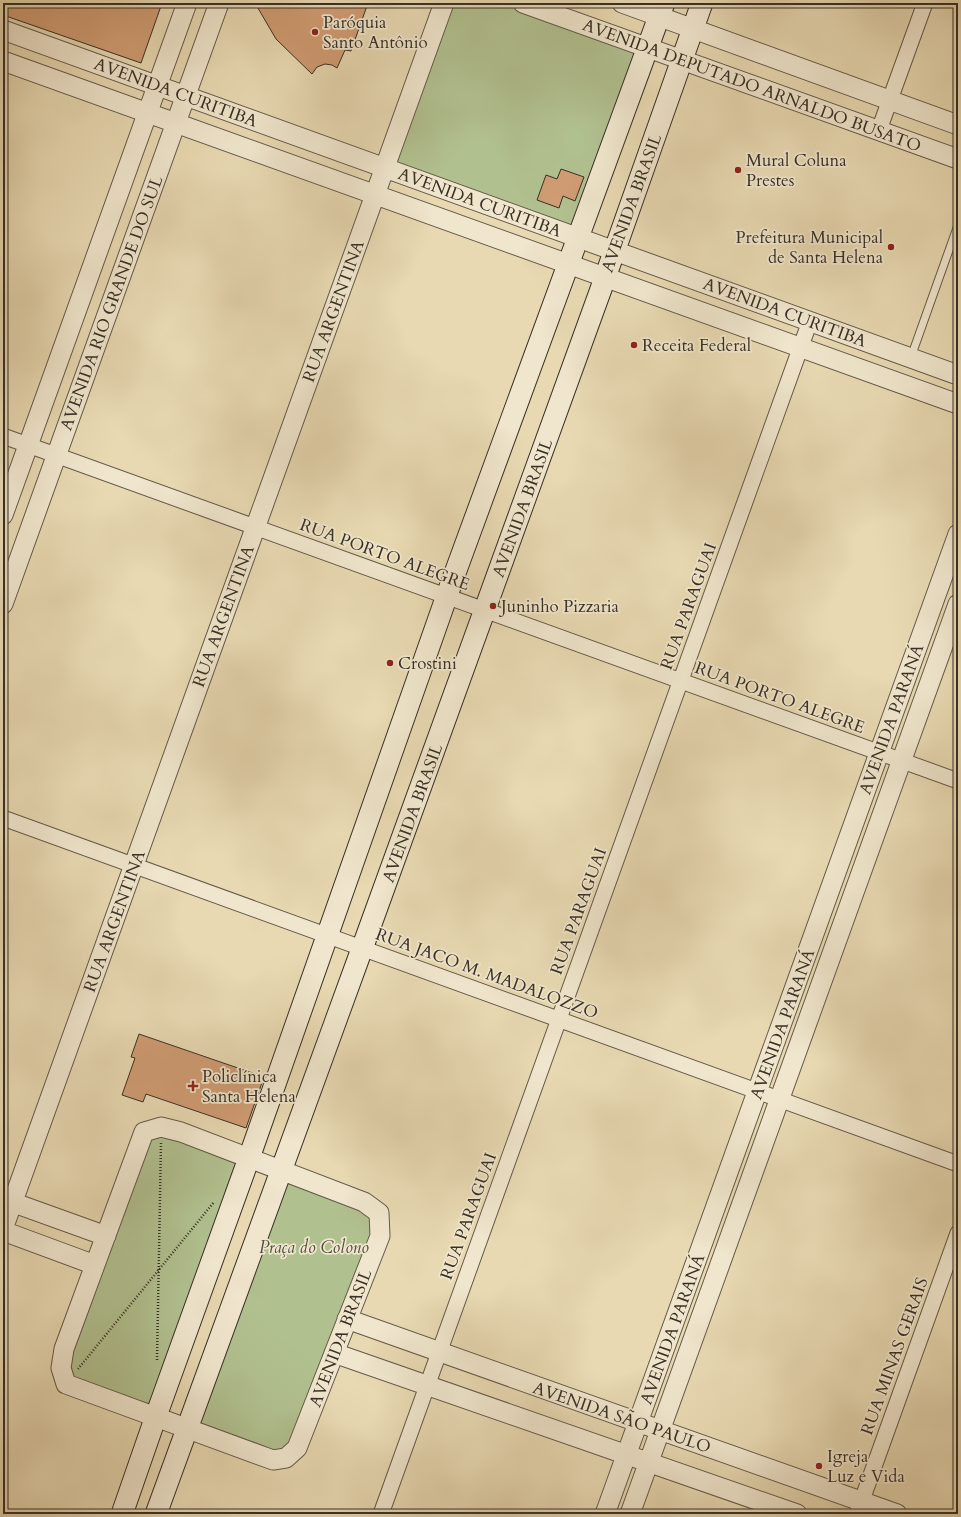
<svg xmlns="http://www.w3.org/2000/svg" width="961" height="1517" font-family="Cardo,serif">
  <rect width="100%" height="100%" fill="#e8d9b2"/>
  <filter id="stains"><feTurbulence type="fractalNoise" baseFrequency=".005" numOctaves="4"/><feColorMatrix values="0 0 0 0 .2 0 0 0 0 .09 0 0 0 0 .02 0 0 0 .5 -.17"/></filter>
  <radialGradient id="worn" r=".72"><stop offset=".6" stop-color="#630" stop-opacity="0"/><stop offset="1" stop-color="#630" stop-opacity=".3"/></radialGradient>
  <path fill="#b1c08f" stroke="#74785a" d="M449,3H506L641,53L577,233L391,165Z
    M158,1133L243,1161L153,1409L73,1381L68,1351L147,1138Z
    M284,1177L362,1207L374,1217L375,1235L293,1445L273,1454L194,1425Z"/>
  <path fill="#d09c73" stroke="#383026" d="M3,3H162L141,63L3,15Z
    M255,3H368L351,51L345,50L337,68L332,65L325,64L317,67L312,74L276,39Z
    M561,169L584,177L575,201L563,196L559,208L537,200L546,175L557,179Z
    M139,1034L264,1077L246,1128L146,1094L143,1102L122,1095L135,1058L131,1057Z"/>
  <g fill="none" stroke-linecap="round" stroke-linejoin="round">
    <g stroke="#645a49" stroke-width="9">
      <path id="service" d="M911,357L958,225"/>
    </g>
    <g stroke="#645a49" stroke-width="17">
      <path id="minor" d="M879,130L925,3
        M3,436L958,781
        M3,818L958,1164
        M381,1514L810,321
        M857,1514L958,1233"/>
    </g>
    <g stroke="#645a49" stroke-width="21">
      <path id="tertiary" d="M523,3L958,159
        M622,3L958,125
        M3,30L958,375
        M3,61L958,404
        M3,515L187,3
        M3,604L219,3
        M161,1127L181,1132L364,1202L379,1213L380,1236L297,1448L286,1458L273,1460L66,1384L61,1368L64,1349L144,1132Z
        M3,1199L106,1236
        M3,1229L444,3
        M3,1231L95,1265
        M347,1319L897,1514
        M334,1353L797,1514
        M605,1514L958,534
        M630,1514L958,604"/>
    </g>
    <g stroke="#383026" stroke-width="23">
      <path id="secondary" d="M122,1514L156,1416L249,1158L451,584L664,3
        M156,1514L367,935L601,289L702,3"/>
    </g>
    <path stroke="#383026" stroke-width="2.5" stroke-dasharray="1 2" stroke-linecap="butt" d="M157,1360L161,1143
      M78,1369L214,1202"/>
    <use href="#service" stroke="#f0e6cd" stroke-width="7"/>
    <use href="#minor" stroke="#f0e6cd" stroke-width="15"/>
    <use href="#tertiary" stroke="#f0e6cd" stroke-width="19"/>
    <use href="#secondary" stroke="#f0e6cd" stroke-width="21"/>
  </g>
  <g fill="#8f2418" stroke="#f0e6cd" stroke-width="1.5">
    <circle cx="315" cy="32" r="4"/>
    <circle cx="738" cy="170" r="4"/>
    <circle cx="891" cy="247" r="4"/>
    <circle cx="634" cy="345" r="4"/>
    <circle cx="493" cy="606" r="4"/>
    <circle cx="390" cy="663" r="4"/>
    <path d="M191 1080h4v4h4v4h-4v4h-4v-4h-4v-4h4z"/>
    <circle cx="819" cy="1466" r="4"/>
  </g>
  <g text-anchor="middle" stroke-width="3.5" stroke-linejoin="round" paint-order="stroke">
    <g font-size="17" fill="#383026" stroke="#f0e6cd" text-anchor="start">
      <text x="323" y="28">Paróquia<tspan x="323" dy="20">Santo Antônio</tspan></text>
      <text x="746" y="166">Mural Coluna<tspan x="746" dy="20">Prestes</tspan></text>
      <text x="883" y="243" text-anchor="end">Prefeitura Municipal<tspan x="883" dy="20">de Santa Helena</tspan></text>
      <text x="642" y="351">Receita Federal</text>
      <text x="501" y="612">Juninho Pizzaria</text>
      <text x="398" y="669">Crostini</text>
      <text x="202" y="1082">Policlínica<tspan x="202" dy="20">Santa Helena</tspan></text>
      <text x="827" y="1462">Igreja<tspan x="827" dy="20">Luz e Vida</tspan></text>
    </g>
    <g font-size="17" fill="#383026" stroke="#f0e6cd">
      <text transform="translate(752 85) rotate(20)" y="6">AVENIDA DEPUTADO ARNALDO BUSATO</text>
      <text transform="translate(176 92) rotate(20)" y="6">AVENIDA CURITIBA</text>
      <text transform="translate(480 202) rotate(20)" y="6">AVENIDA CURITIBA</text>
      <text transform="translate(631 203) rotate(-70)" y="6">AVENIDA BRASIL</text>
      <text transform="translate(111 303) rotate(-70)" y="6">AVENIDA RIO GRANDE DO SUL</text>
      <text transform="translate(333 311) rotate(-70)" y="6">RUA ARGENTINA</text>
      <text transform="translate(785 312) rotate(20)" y="6">AVENIDA CURITIBA</text>
      <text transform="translate(522 508) rotate(-70)" y="6">AVENIDA BRASIL</text>
      <text transform="translate(385 554) rotate(20)" y="6">RUA PORTO ALEGRE</text>
      <text transform="translate(688 606) rotate(-70)" y="6">RUA PARAGUAI</text>
      <text transform="translate(223 616) rotate(-70)" y="6">RUA ARGENTINA</text>
      <text transform="translate(780 697) rotate(20)" y="6">RUA PORTO ALEGRE</text>
      <text transform="translate(891 719) rotate(-70)" y="6">AVENIDA PARANÁ</text>
      <text transform="translate(412 813) rotate(-70)" y="6">AVENIDA BRASIL</text>
      <text transform="translate(578 911) rotate(-70)" y="6">RUA PARAGUAI</text>
      <text transform="translate(114 921) rotate(-70)" y="6">RUA ARGENTINA</text>
      <text transform="translate(487 973) rotate(20)" y="6">RUA JACO M. MADALOZZO</text>
      <text transform="translate(782 1024) rotate(-70)" y="6">AVENIDA PARANÁ</text>
      <text transform="translate(468 1216) rotate(-70)" y="6">RUA PARAGUAI</text>
      <text transform="translate(672 1329) rotate(-70)" y="6">AVENIDA PARANÁ</text>
      <text transform="translate(340 1338) rotate(-69)" y="6">AVENIDA BRASIL</text>
      <text transform="translate(894 1356) rotate(-70)" y="6">RUA MINAS GERAIS</text>
      <text transform="translate(622 1417) rotate(19)" y="6">AVENIDA SÃO PAULO</text>
    </g>
    <g font-size="17" font-style="italic" fill="#504d3b" stroke="#f0e6cd">
      <text x="314" y="1253">Praça do Colono</text>
    </g>
  </g>
  <rect width="961" height="1517" fill="none" stroke="#e8d9b2" stroke-width="16"/>
  <rect x="4" y="4" width="953" height="1509" fill="none" stroke="#383026" stroke-width="2"/>
  <rect x="8" y="8" width="945" height="1501" fill="none" stroke="#383026"/>
  <rect width="100%" height="100%" filter="url(#stains)"/>
  <rect width="100%" height="100%" fill="url(#worn)"/>
</svg>
